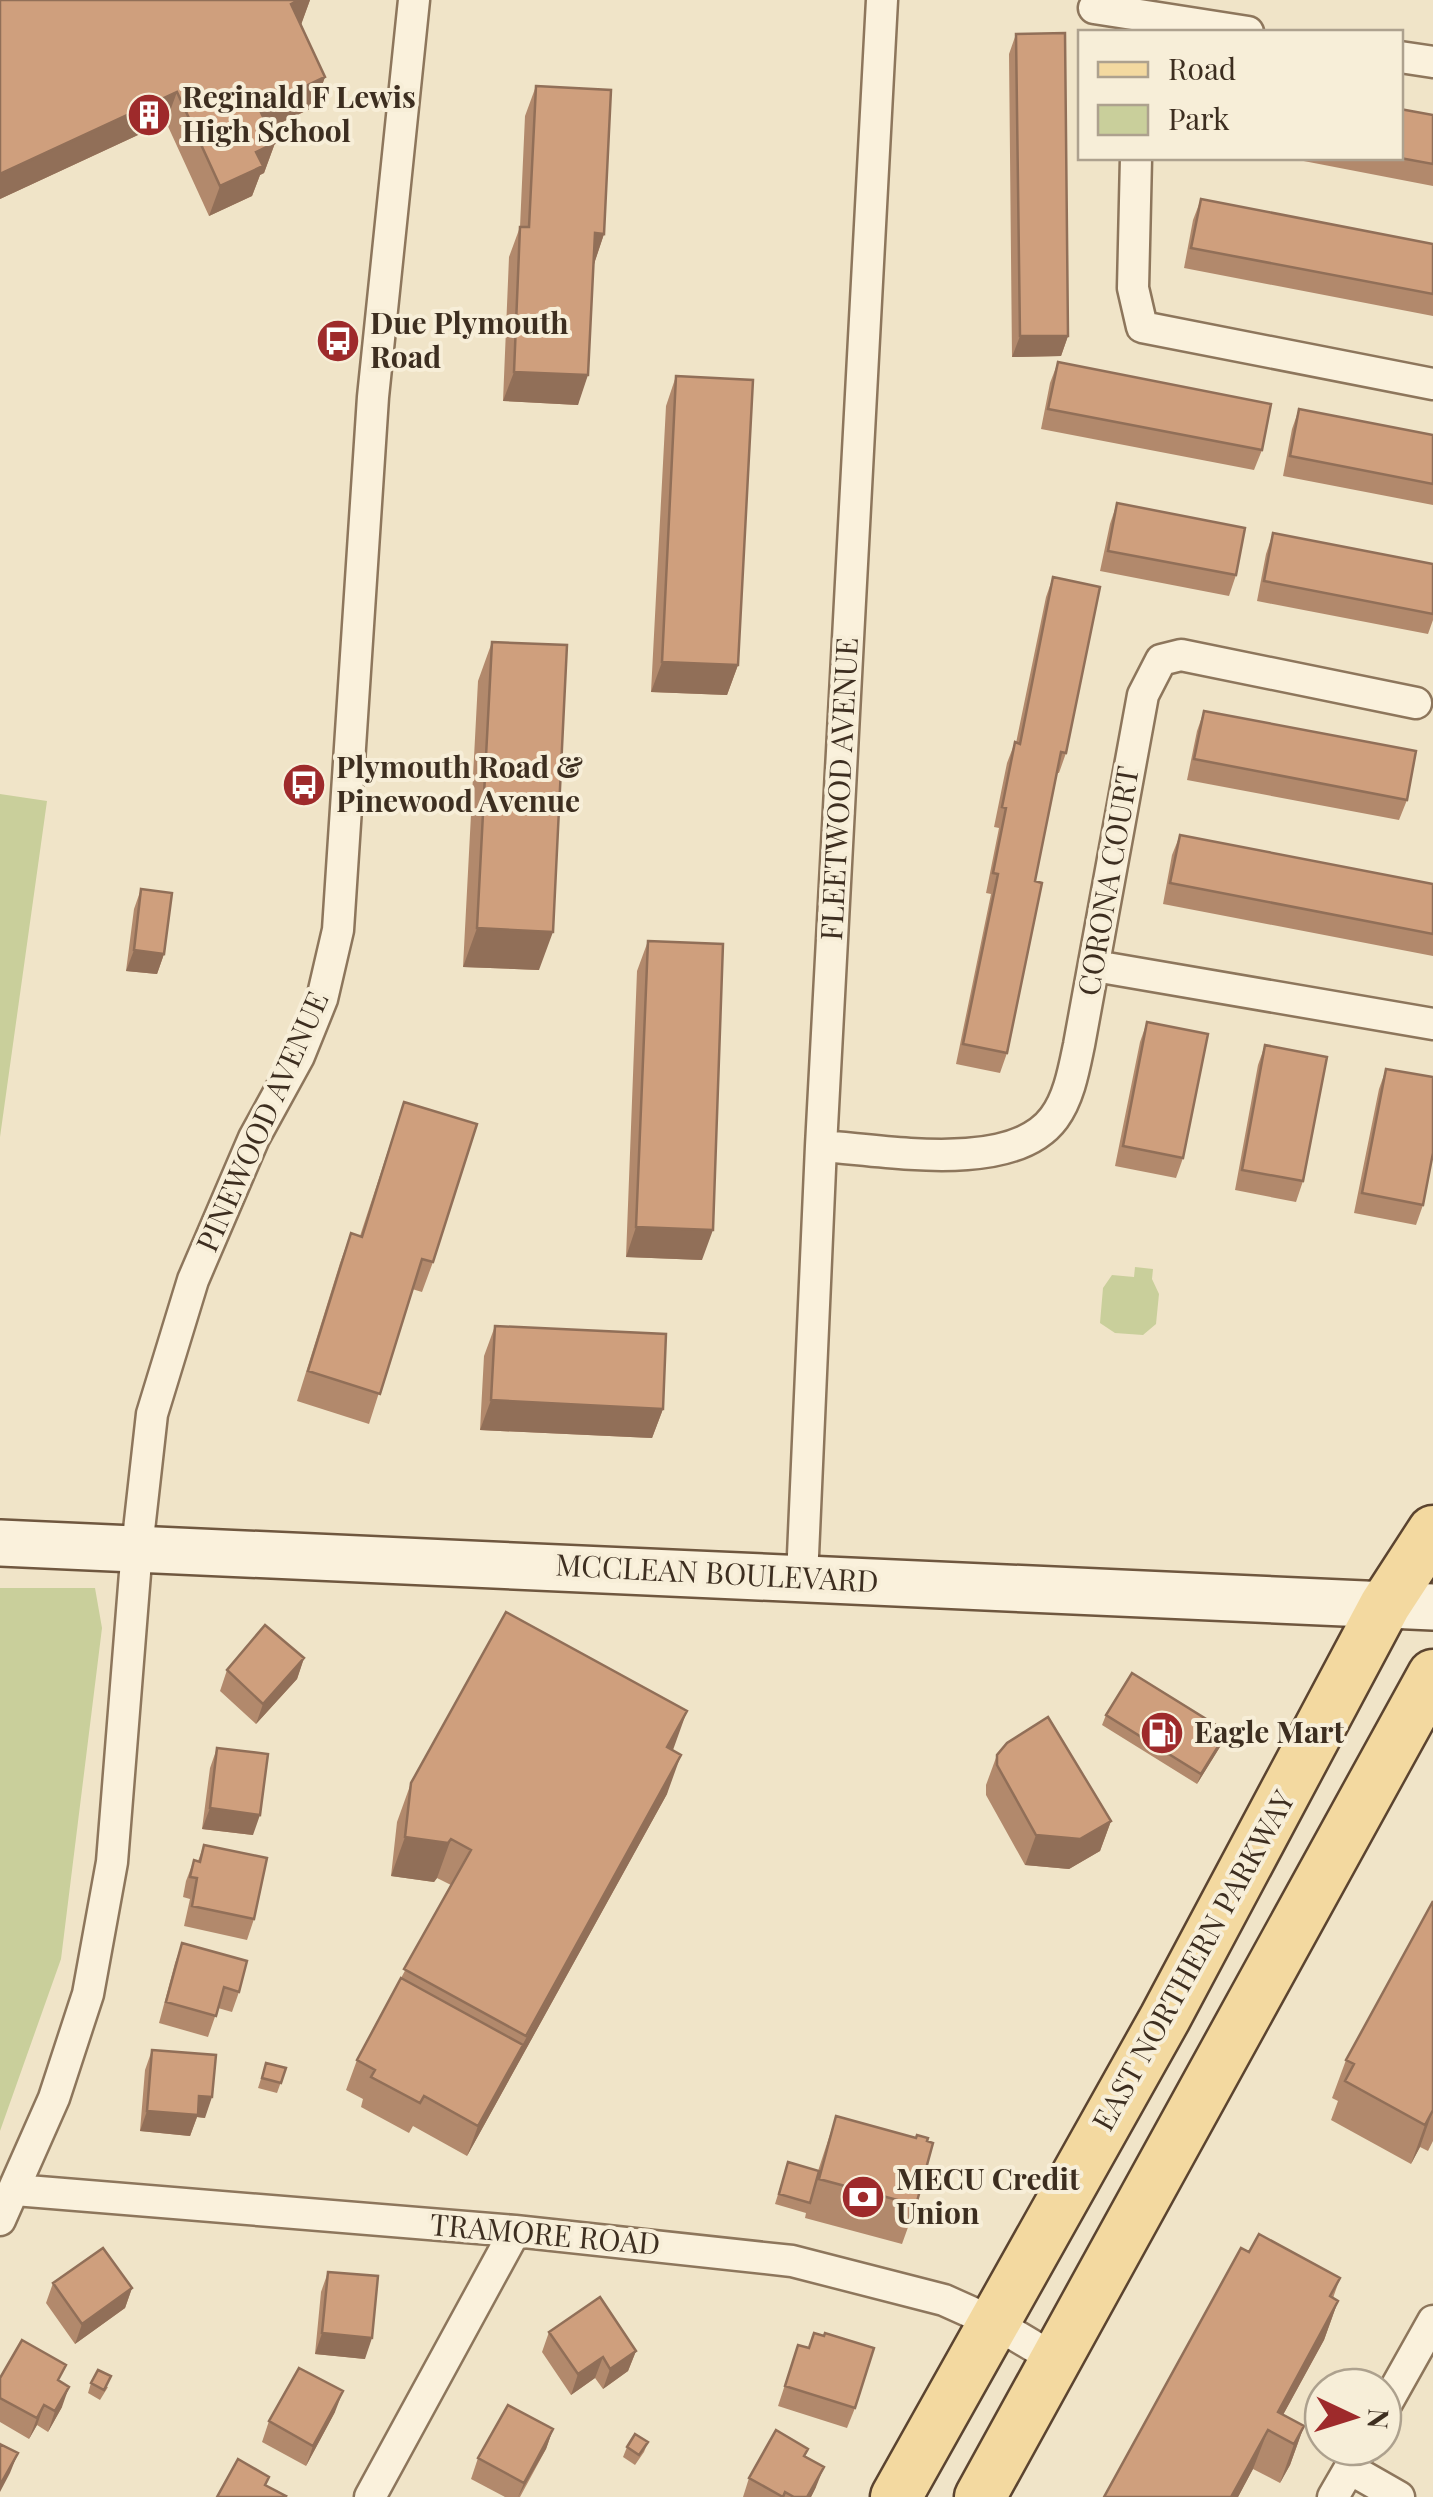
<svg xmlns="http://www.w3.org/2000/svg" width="1433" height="2497" font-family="'Playfair Display',serif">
  <rect width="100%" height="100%" fill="#f0e4c8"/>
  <path fill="#c9cf9b" d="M0,794L47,801L0,1137Z
    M1135,1267L1153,1269L1152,1279L1159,1294L1156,1324L1143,1335L1115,1333L1100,1323L1103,1288L1112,1275L1134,1277Z
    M0,1588H95L102,1628L61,1959L0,2131Z"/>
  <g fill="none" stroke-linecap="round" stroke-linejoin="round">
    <g stroke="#8d765c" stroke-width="35">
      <path id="street" d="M1094,8L1248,32
        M1400,57L1433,62
        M1136,158L1133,288L1142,327L1433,384
        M1095,966L1433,1024
        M821,1146C883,1150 1012,1175 1054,1118C1069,1098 1074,1069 1079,1045L1143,695L1161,660L1181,655L1416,703
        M802,1578L821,1146L882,0
        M15,2190L515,2231L792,2261L944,2300L993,2322L1055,2359
        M0,2220L54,2098L88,1994L112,1862L137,1548L152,1414L193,1280L254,1138L299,1056L322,999L338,930L373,397L414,0
        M1383,2410L1433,2321
        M1350,2469L1399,2497
        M370,2497L515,2231
        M1333,2497L1362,2447"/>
    </g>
    <g stroke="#6f573f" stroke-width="50">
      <path id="secondary" d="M0,1543L1433,1607"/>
    </g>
    <g stroke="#5b4430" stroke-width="55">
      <path id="primary" d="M896,2497L1165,2018L1385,1605L1433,1531
        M980,2497L1433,1675"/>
    </g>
    <use href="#street" stroke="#faf1dc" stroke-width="30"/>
    <use href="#secondary" stroke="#faf1dc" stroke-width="45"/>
    <use href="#primary" stroke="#f3d9a0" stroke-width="50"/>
  </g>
  <path fill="#b2896c" d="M0,0H310L301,24L325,77L314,107L268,129L275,143L264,173L260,175L252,196L209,216L166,122L0,199Z
    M1016,34L1068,336L1061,356L1012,357L1009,54Z
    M536,86L604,234L594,264L578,405L503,401L509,257L520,227L525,116Z
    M1433,115V186L1288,158H1400Z
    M1201,199L1433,244V316L1184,268L1193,220Z
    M1058,362L1262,450L1254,470L1041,429L1050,383Z
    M676,376L738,665L727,695L651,692L666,406Z
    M1299,409L1433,435V505L1283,476L1292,429Z
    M1117,503L1236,575L1229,596L1100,571L1110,524Z
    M1273,533L1433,564V620L1428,634L1257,601L1266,554Z
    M1053,577L1066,753L1059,773H1057L1035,881L1007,1053L1000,1073L956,1064L991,894L986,893L999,828L994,827L1007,763L1015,742L1016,743L1046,597Z
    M492,642L539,970L463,967L478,681Z
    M1204,711L1407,800L1399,820L1187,780L1197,731Z
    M1180,835L1433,884V956L1163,904L1172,855Z
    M141,889L164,954L157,974L126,971L134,909Z
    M648,941L702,1260L626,1257L637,971Z
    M1147,1022L1183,1158L1176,1178L1115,1166L1140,1042Z
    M1265,1045L1303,1181L1296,1202L1235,1190L1258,1065Z
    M1386,1069L1423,1205L1416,1225L1354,1213L1379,1089Z
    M404,1102L433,1262L422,1292L412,1289L369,1424L297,1401L340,1263L351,1233L360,1236Z
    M495,1326L663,1409L652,1438L480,1430L484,1356Z
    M304,1658L297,1679L256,1724L220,1691L227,1670Z
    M1106,1715L1223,1742L1197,1784L1102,1725Z
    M217,1748L253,1835L202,1829L210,1768Z
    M673,1750L667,1794L467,2156L413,2126L409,2133L361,2107L363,2099L346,2090L357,2060L451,1885L437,1878L434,1882L391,1876L397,1822L411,1783Z
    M997,1755L1111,1821L1100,1851L1069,1869L1025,1865L986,1795V1785Z
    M204,1845L254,1919L247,1940L184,1926L190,1899L183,1897L186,1881L194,1860L198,1861Z
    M1433,1901V2141L1428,2151L1420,2147L1411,2164L1331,2120L1338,2101L1332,2098L1346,2060Z
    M182,1943L239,1992L232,2012L218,2008L208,2037L159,2023L175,1963Z
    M152,2050L205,2118L197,2117L190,2136L140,2131L145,2070Z
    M266,2063L286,2068L277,2093L258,2088Z
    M836,2116L916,2205L902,2244L805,2218L806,2213L775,2204L788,2162L818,2171Z
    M1249,2252L1340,2278L1333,2298L1338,2301L1324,2340L1283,2415L1304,2426L1290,2465L1280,2483L1253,2469L1238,2497H1104Z
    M328,2272L365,2359L315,2354L321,2292Z
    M53,2283L132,2288L125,2308L75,2344L46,2303Z
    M549,2332L636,2351L628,2371L603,2389L595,2378L571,2395L542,2352Z
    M798,2345L855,2408L847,2428L778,2406Z
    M0,2378L60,2382L62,2407L48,2432L37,2425L29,2439L0,2422Z
    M91,2383L108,2387L100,2400L88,2393Z
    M335,2412L306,2466L262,2442L269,2421Z
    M553,2429L546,2449L520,2497H505L471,2479L478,2458Z
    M648,2442L644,2452L635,2465L623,2457L627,2447Z
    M808,2449L805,2457L816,2487L811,2497H743L749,2478Z"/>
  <path fill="#916f58" d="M299,0H310L301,25L291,4Z
    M325,77L314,107L248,138L259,108Z
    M177,92L166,122L0,199V174Z
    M275,143L264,173L260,175L252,196L209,216L220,186L256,152Z
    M595,233L604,234L594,264Z
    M1020,336H1068L1061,356L1012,357Z
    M514,372L588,375L578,405L503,401Z
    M662,662L738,665L727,695L651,692Z
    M477,928L553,932L539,970L463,967Z
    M134,950L164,954L157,974L126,971Z
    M636,1227L713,1230L702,1260L626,1257Z
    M491,1400L663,1409L652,1438L480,1430Z
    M304,1658L297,1679L256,1724L263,1704Z
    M687,1711L673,1750L667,1747Z
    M1227,1732L1223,1742L1197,1784L1201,1774Z
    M681,1755L667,1794L467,2156L478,2126Z
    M210,1808L260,1815L253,1835L202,1829Z
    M1111,1821L1100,1851L1069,1869L1025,1865L1036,1835Z
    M405,1837L451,1839L437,1878L434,1882L391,1876Z
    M199,2096L212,2097L205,2118L197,2117L190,2136L140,2131L147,2111Z
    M1433,2110L1420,2147L1411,2164L1425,2125Z
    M132,2288L125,2308L75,2344L82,2324Z
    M1338,2301L1324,2340L1273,2433L1278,2412Z
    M322,2333L372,2338L365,2359L315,2354Z
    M636,2351L628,2371L603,2389L610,2369Z
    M603,2357L595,2378L571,2395L578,2374Z
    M69,2387L62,2407L48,2432L55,2411Z
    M343,2391L335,2412L306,2466L313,2446Z
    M44,2405L37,2425L29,2439L37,2418Z
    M1304,2426L1290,2465L1280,2483L1294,2444Z
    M553,2429L546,2449L518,2497L524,2483Z
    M1268,2430L1253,2469L1238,2497H1231Z
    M18,2453L10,2473L0,2492V2485Z
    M824,2467L816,2487L811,2497H807Z"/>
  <path fill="#cf9f7d" stroke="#916f58" stroke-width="2.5" d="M0,0H299L291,4L325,77L259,108L275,143L256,152L263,166L220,186L177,92L0,174Z
    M1065,33L1068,336H1020L1016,34Z
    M536,86L611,90L604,234L595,233L588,375L514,372L520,227H529Z
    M1400,109L1433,115V164L1400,158Z
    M1201,199L1433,244V294L1191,248Z
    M1058,362L1271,404L1262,450L1048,409Z
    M676,376L753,380L738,665L662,662Z
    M1299,409L1433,435V484L1290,456Z
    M1117,503L1245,528L1236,575L1108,551Z
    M1273,533L1433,564V614L1264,581Z
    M1053,577L1100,587L1066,753L1061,752L1035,881L1042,883L1007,1053L963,1044L998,874L993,873L1006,808L1002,807L1015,742L1020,744Z
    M492,642L567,645L553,932L477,928Z
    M1204,711L1416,751L1407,800L1194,759Z
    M1180,835L1433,884V934L1170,883Z
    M141,889L172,893L164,954L134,950Z
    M648,941L723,944L713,1230L636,1227Z
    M1147,1022L1208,1034L1183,1158L1123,1146Z
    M1265,1045L1327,1057L1303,1181L1242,1170Z
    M1386,1069L1433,1077V1153L1423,1205L1362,1193Z
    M404,1102L477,1124L433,1262L422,1259L380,1394L308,1371L351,1233L362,1237Z
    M495,1326L666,1334L663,1409L491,1400Z
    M506,1612L687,1711L667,1747L681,1755L526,2036L404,1969L471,1850L451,1839L448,1843L405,1837L411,1783Z
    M265,1625L304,1658L263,1704L227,1670Z
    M1132,1673L1227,1732L1201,1774L1106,1715Z
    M1048,1717L1111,1821L1080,1839L1036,1835L997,1765V1755L1007,1743Z
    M217,1748L268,1754L260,1815L210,1808Z
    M204,1845L267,1858L254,1919L192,1906L197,1878L190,1877L194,1860L200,1862Z
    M1433,1901V2110L1425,2125L1345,2081L1354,2064L1346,2060Z
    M182,1943L247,1961L239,1992L224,1987L216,2016L166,2002Z
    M401,1978L523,2045L478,2126L424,2096L420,2103L371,2077L375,2070L357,2060Z
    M152,2050L216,2055L212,2097L199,2096L198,2115L147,2111Z
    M266,2063L286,2068L281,2083L262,2078Z
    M836,2116L916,2138L917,2135L928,2138L927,2141L933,2143L916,2205L819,2179Z
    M788,2162L819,2171L810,2203L779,2194Z
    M1259,2234L1340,2278L1330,2296L1338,2301L1278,2412L1304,2426L1294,2444L1268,2430L1231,2497H1104L1241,2248L1249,2252Z
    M103,2248L132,2288L82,2324L53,2283Z
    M328,2272L378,2276L372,2338L322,2333Z
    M600,2297L636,2351L610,2369L603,2357L578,2374L549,2332Z
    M814,2333L824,2336L825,2333L874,2348L855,2408L785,2386L798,2345L809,2348Z
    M22,2340L66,2365L58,2380L69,2387L55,2411L44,2405L37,2418L0,2398V2378Z
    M299,2368L343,2391L313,2446L269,2421Z
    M98,2370L111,2376L104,2390L91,2383Z
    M508,2405L553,2429L524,2483L478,2458Z
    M776,2430L808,2449L804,2456L824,2467L807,2497H794L785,2492L783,2497L749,2478Z
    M635,2434L648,2442L639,2455L627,2447Z
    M0,2444L18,2453L0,2485Z
    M238,2459L269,2477L265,2485L286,2496L285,2497H217Z"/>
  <defs>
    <g id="building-disc" transform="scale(2.25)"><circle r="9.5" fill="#9e2a2b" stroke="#f7eed8"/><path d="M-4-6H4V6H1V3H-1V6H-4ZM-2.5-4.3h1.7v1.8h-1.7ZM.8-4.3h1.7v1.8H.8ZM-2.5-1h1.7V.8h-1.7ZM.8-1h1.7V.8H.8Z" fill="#fff"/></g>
    <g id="bus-disc" transform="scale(2.25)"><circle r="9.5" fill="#9e2a2b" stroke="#f7eed8"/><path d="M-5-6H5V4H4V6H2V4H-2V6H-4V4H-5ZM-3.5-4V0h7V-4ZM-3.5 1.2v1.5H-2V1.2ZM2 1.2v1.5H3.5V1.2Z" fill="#fff"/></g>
    <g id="fuel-disc" transform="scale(2.25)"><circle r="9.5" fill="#9e2a2b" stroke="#f7eed8"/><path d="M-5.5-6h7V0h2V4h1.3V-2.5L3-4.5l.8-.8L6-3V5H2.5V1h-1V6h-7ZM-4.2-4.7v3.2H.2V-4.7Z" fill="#fff"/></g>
    <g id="bank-disc" transform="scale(2.25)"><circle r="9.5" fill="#9e2a2b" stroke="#f7eed8"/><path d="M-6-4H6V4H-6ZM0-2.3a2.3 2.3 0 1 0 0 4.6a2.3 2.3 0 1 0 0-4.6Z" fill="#fff"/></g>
  </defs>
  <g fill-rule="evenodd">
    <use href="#building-disc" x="149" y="115"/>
    <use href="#bus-disc" x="338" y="341"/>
    <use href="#bus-disc" x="304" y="785"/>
    <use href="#fuel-disc" x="1162" y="1733"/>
    <use href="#bank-disc" x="863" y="2197"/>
  </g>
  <g text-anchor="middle" stroke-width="8" stroke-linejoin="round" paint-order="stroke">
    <g font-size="30" font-weight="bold" fill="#3d2e20" stroke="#f7eed8" text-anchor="start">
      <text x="182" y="108">Reginald F Lewis<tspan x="182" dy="34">High School</tspan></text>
      <text x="370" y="334">Due Plymouth<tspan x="370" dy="34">Road</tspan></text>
      <text x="336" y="778">Plymouth Road &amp;<tspan x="336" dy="34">Pinewood Avenue</tspan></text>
      <text x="1194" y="1743">Eagle Mart</text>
      <text x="896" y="2190">MECU Credit<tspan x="896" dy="34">Union</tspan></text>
    </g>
    <g font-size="30" fill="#3d2e20" stroke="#f7eed8">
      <text transform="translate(840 789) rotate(-87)" y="10">FLEETWOOD AVENUE</text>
      <text transform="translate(1109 881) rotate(-80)" y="10">CORONA COURT</text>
      <text transform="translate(263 1122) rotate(-66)" y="10">PINEWOOD AVENUE</text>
      <text transform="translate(717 1574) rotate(3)" y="10">MCCLEAN BOULEVARD</text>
      <text transform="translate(1194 1961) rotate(-61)" y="10">EAST NORTHERN PARKWAY</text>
      <text transform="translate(545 2235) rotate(5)" y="10">TRAMORE ROAD</text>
    </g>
  </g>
  <rect x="1078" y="30" width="325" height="130" fill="#f7eed8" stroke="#ada18e" stroke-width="2.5"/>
  <rect x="1098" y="62" width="50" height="15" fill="#f3d9a0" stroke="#ada18e" stroke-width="2.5"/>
  <text x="1168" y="80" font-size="30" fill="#3d2e20">Road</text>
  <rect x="1098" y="105" width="50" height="30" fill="#c9cf9b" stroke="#ada18e" stroke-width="2.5"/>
  <text x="1168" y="130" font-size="30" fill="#3d2e20">Park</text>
  <g transform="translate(1353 2417) rotate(94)"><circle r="48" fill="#f7eed8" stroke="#ada18e" stroke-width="2.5"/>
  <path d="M0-8L18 38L0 25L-18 38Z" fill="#9e2a2b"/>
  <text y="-15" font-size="28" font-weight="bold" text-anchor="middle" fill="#3d2e20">N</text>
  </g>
</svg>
